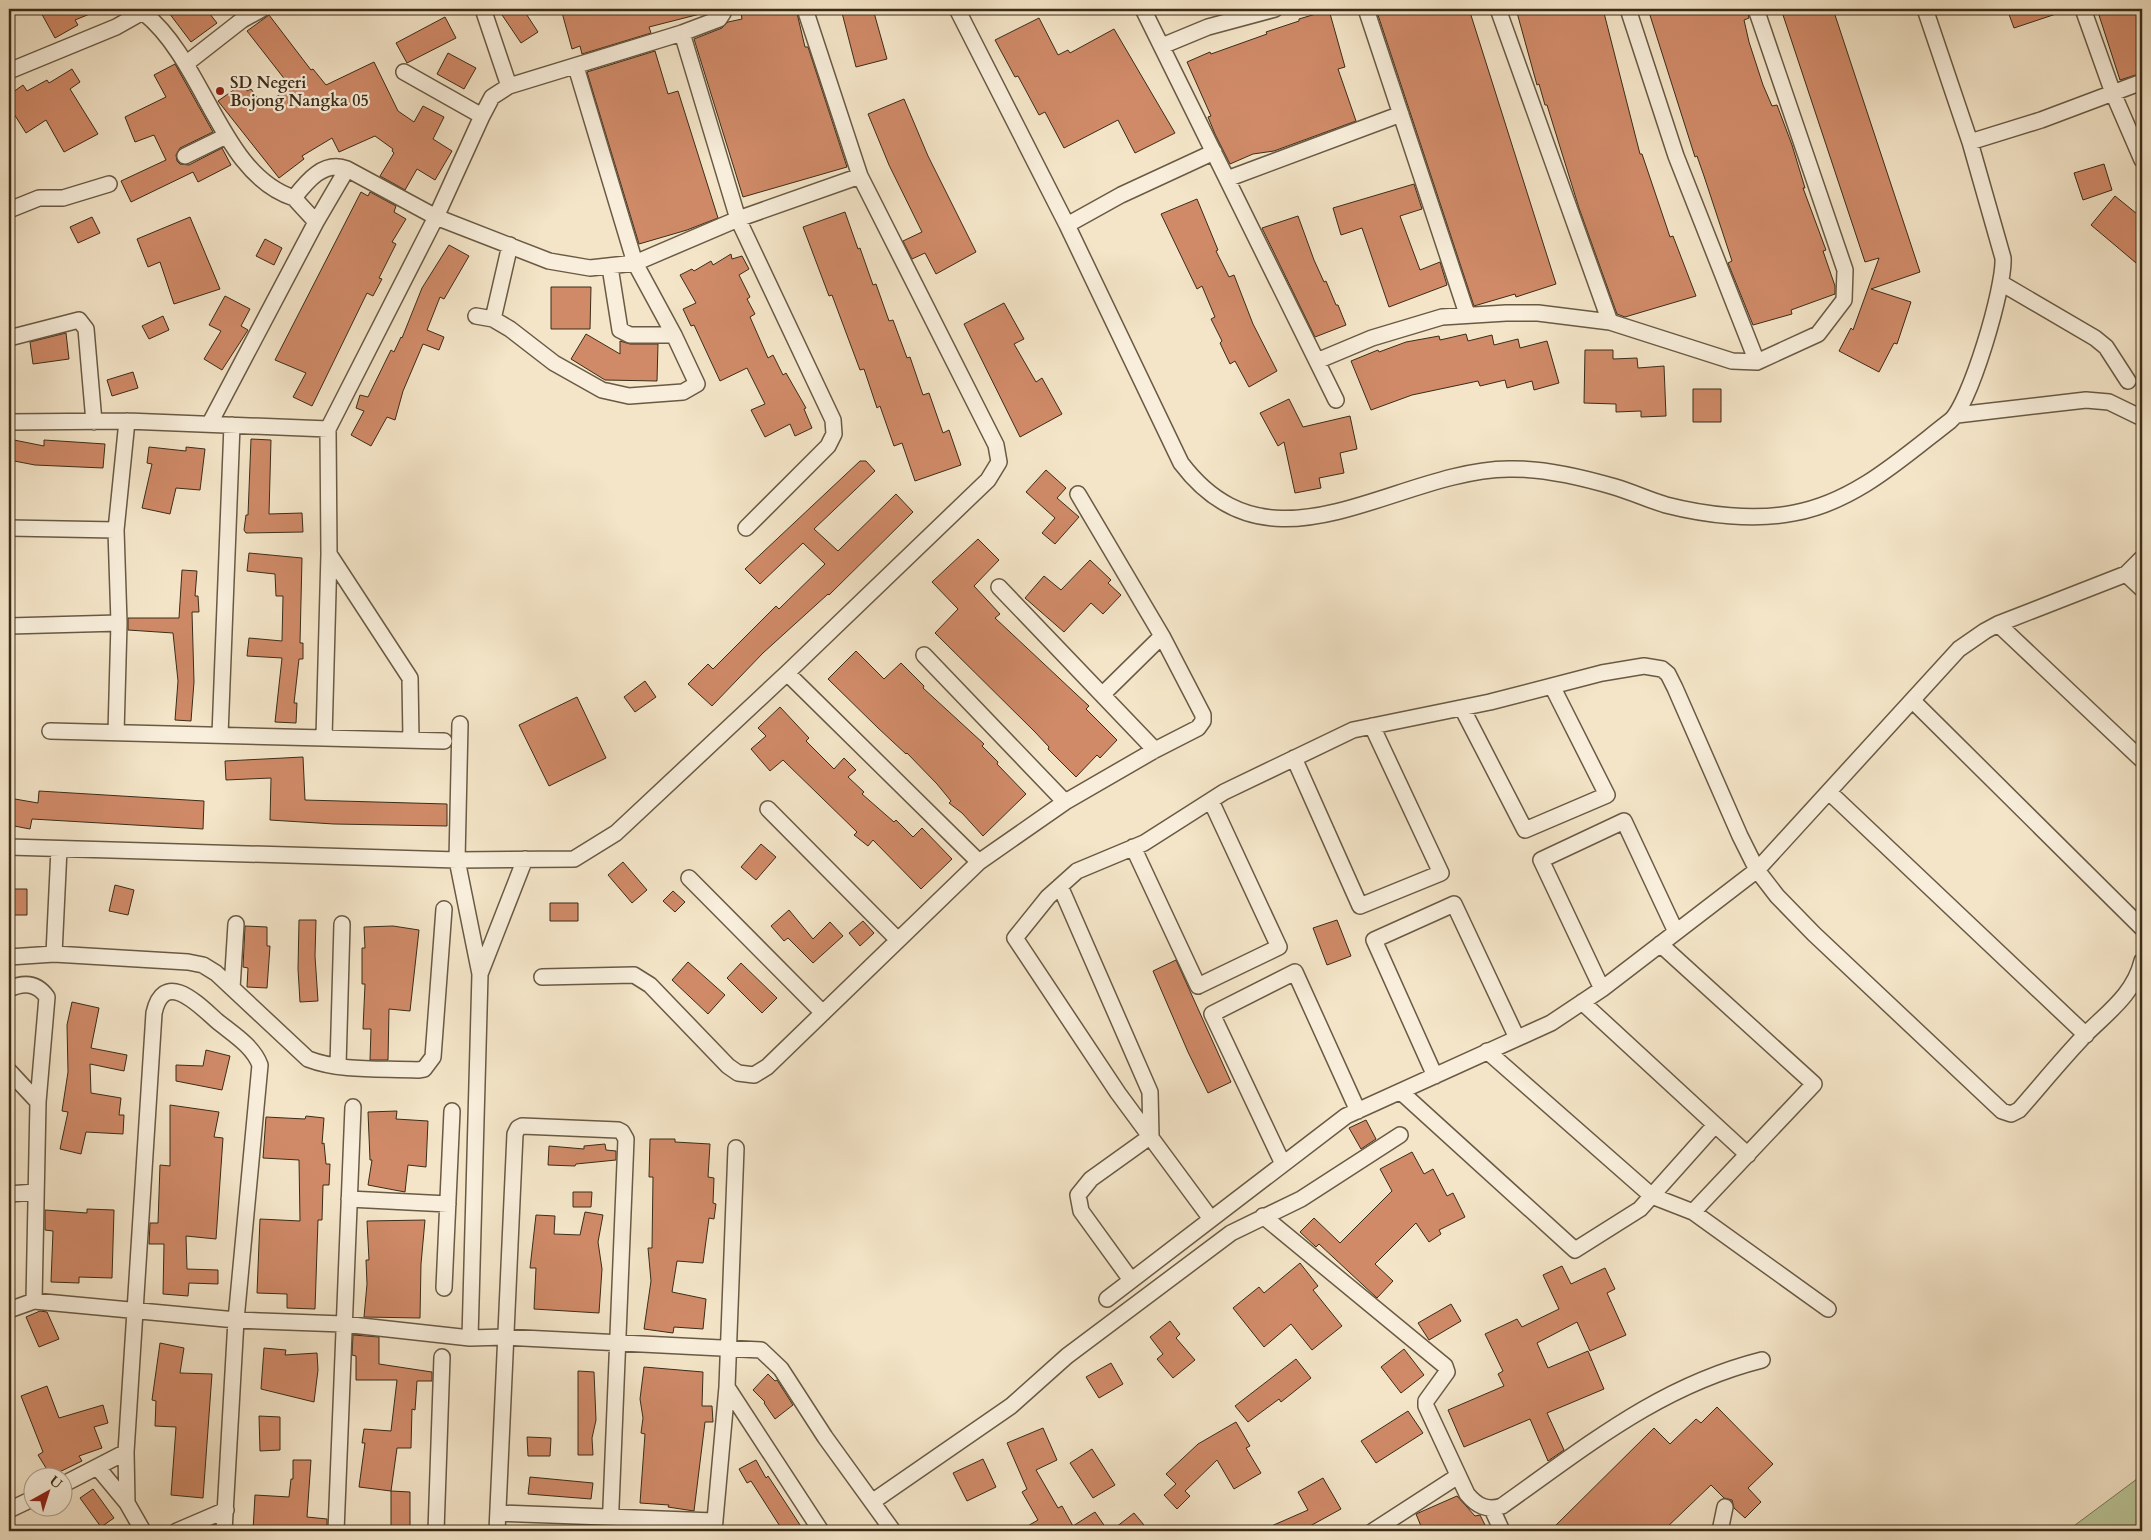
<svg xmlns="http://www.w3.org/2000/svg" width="2151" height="1540" font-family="Cardo,serif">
  <rect width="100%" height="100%" fill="#f4e5c8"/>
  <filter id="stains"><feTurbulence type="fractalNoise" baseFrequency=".004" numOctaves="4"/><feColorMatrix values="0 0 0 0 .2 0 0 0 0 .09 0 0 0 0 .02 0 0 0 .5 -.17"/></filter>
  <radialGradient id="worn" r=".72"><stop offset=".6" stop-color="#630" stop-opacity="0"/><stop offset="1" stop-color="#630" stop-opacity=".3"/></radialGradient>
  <path fill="#bac597" stroke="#7a7858" d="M2142,1473V1531H2067L2141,1476Z"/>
  <path fill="#d08a68" stroke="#3b2c18" d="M39,9H102L75,20L78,25L55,38Z
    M166,9H206L217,23L191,42Z
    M498,9H523L538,32L521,43Z
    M561,9H699L700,14L649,27L651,33L582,54L580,46L572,49Z
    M760,9H796L805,47H808L847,167L743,197L694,39L722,28L728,22L742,19L741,13Z
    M841,9H873L887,59L856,67Z
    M1376,9H1469L1556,284L1516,297L1515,294L1474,306Z
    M1516,9H1603L1640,154H1642L1670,237L1673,236L1696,296L1625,317L1617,314L1579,208L1547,105H1545L1539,84L1537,85Z
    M1648,9H1747L1749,18L1744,20L1749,42L1763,85L1772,106L1777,105L1792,145L1805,188H1803L1826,250L1823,251L1835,286V294L1791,310L1792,314L1753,325L1728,263L1732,261L1704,176L1697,156L1695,157Z
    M1781,9H1833L1920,272L1871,289L1911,302L1897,344L1894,343L1879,372L1839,351L1851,328L1853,330L1879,258L1865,262Z
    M2007,9H2064L2065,11L2014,28Z
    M2097,9H2142V73L2120,80Z
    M1329,10L1345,67L1338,69L1356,121L1274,151L1253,154L1230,164L1215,134L1208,117L1211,116L1187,62L1210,52L1211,54L1267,34L1266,32L1299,21V19Z
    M269,15L311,70L313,69L326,85L374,62L398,111L414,122L423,106L444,117L433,139L452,151L435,180L417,169L405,190L380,176L394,153L392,151L393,149L375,136L339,152L332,138L302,156L304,159L279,178L218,101L242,84L247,91L251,89L264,107L290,86L247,31Z
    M445,17L456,38L407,63L396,43Z
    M1039,18L1058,55L1068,50L1070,53L1114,29L1175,133L1135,153L1118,120L1064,148L1045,112L1039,115L1018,76L1015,77L995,40Z
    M655,51L668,94L678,91L718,218L687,230L639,244L587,72Z
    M448,53L476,68L464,89L437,74Z
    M175,64L213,132L180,148L176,155L177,161L180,164L189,165L222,148L231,165L198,182L193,172L131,202L121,181L166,160L154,135L135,142L125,117L166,97L154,75Z
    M72,69L80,82L70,89L98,134L64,152L46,120L26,133L9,106V95L23,85L27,91L47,80L49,83Z
    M904,99L928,156L976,252L936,274L925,253L912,259L903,241L922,232L889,165L868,114Z
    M2104,164L2112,190L2083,200L2074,173Z
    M1414,184L1422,209L1400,216L1420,270L1440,262L1447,285L1389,307L1362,228L1341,235L1333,208Z
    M361,192L368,196L370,192L396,206L394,212L406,219L392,242L396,244L379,278L382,279L373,296L367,293L312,406L293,397L306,373L275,360Z
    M2115,196L2142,218V268L2091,225Z
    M1197,199L1218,250L1216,251L1229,277L1234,275L1253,324L1277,371L1249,387L1235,361L1230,364L1220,343L1222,341L1211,319L1215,317L1202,286L1197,289L1161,214Z
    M845,212L858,249L860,248L873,285L876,284L889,321L893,320L907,358L910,357L923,395L929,393L943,433L949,430L961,465L915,481L902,443L894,446L880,406L877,408L864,369L860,370L832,295L829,296L803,227Z
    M1298,216L1314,260L1324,282L1326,281L1336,305H1338L1346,325L1315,337L1262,228Z
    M92,217L100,233L78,243L70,227Z
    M190,217L220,289L174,304L160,262L148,267L137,239Z
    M265,239L282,248L274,265L256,256Z
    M449,245L469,256L444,299L440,297L427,330L444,337L439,350L423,344L403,391L395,420L387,417L371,446L351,435L364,411L356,408L360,395L368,397L391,350L394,352L401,337L402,338L422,288Z
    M731,254L732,259L742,256L749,269L739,275L750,297L747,299L755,314L750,317L768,358L773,355L783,375L786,373L806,408L804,409L812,428L795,436L790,424L765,437L751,410L765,404L747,368L720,381L694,325L691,326L683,309L696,303L680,275L692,269L694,271L711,261L713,265Z
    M551,287H591L590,329H551Z
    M225,296L250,309L241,326L248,330L222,370L204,359L221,331L209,325Z
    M1004,303L1024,339L1014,344L1036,382L1042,378L1062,414L1020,437L964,324Z
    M163,316L169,330L149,339L142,326Z
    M66,333L69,359L33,364L30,342Z
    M586,334L620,354V341L630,344H658L657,381L605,380L571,359Z
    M1466,334L1468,341L1492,335L1494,345L1518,339L1520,348L1547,341L1559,383L1534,390L1532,381L1507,388L1505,380L1480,386L1478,381L1412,395L1371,410L1351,361L1378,350L1379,352L1406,342L1439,336L1440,340Z
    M1585,350H1613V359L1637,358L1638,368L1664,366L1666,416L1641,417V411L1616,412V404L1584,403Z
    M133,372L138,388L112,396L107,380Z
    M1693,389H1721V422H1693Z
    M1289,399L1303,427L1350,416L1357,449L1340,453L1344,473L1319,478L1321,488L1295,493L1284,442L1278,446L1260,413Z
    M9,439L44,446V440L105,444L103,468L35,465L9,460Z
    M251,439L271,440L269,514L302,513L303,532L246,533L244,530L246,515H248Z
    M149,447L186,451V447L205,449L200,490L176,488L170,514L142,508L152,464L147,463Z
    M860,461H866L875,471L814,529L838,551L896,494L913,512L829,595L828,594L763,653L712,706L688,684L708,664L713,669L776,606L779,609L825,564L803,543L760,584L745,569Z
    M1046,470L1066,488L1057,498L1079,517L1055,544L1042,533L1055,518L1026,492Z
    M978,539L999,560L974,586L1000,614L995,618L1075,693L1089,706L1086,709L1117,740L1100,758L1097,755L1076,777L1048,749L1049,747L1035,732L935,633L958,609L932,582Z
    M249,553L302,558L300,643H303V659H299L294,703H297L296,723L275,722L282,658L247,656L249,638L282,641L283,596H276L275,574L247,571Z
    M1090,560L1111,580L1108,583L1121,595L1103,614L1091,603L1064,632L1025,598L1044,576L1061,590Z
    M182,570L197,571L195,596H198L199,612H192L194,682L191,721L175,720L178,681L173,633L128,630V618H179Z
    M856,651L884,679L901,663L924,686L923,688L984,744L982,746L998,762L997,764L1026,794L983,836L962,813L949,803L951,801L937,784L907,753L906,754L878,728L828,679Z
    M645,681L656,697L635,712L624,697Z
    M577,697L606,758L549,786L519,725Z
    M780,707L809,738L806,741L834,769L844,758L856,770L848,777L864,792L862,794L894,822L896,820L913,837L922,828L952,859L921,889L873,840L868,846L854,835L857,832L783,760L770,771L751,749L766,736L758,728Z
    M303,757L305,800L447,804V826L334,824L270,820L271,778L226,780L225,761Z
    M39,791L204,801L203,829L32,819L30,829L9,825V798L38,803Z
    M761,844L776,857L756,880L741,867Z
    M623,862L647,890L632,903L608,875Z
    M115,885L134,890L128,915L109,911Z
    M9,889H27V915H9Z
    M673,891L685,902L675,912L663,901Z
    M550,903H578V921H550Z
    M789,910L813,939L830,922L843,936L813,963L788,938L784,941L771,926Z
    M299,920H316L315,956L318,1001L300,1002L298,969Z
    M1337,920L1351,956L1327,965L1313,928Z
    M863,921L874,933L860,946L849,933Z
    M245,926L267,927V946H270L267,988L247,987L248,968L243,967Z
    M393,926L419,930L410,1011L389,1009L388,1060H370L371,1029H363L365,984H362V948H365L364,927Z
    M1176,960L1231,1082L1208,1093L1188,1052L1153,971Z
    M688,962L725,995L708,1014L672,980Z
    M741,963L777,998L762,1013L727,978Z
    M72,1002L99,1008L91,1048L127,1055L124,1071L90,1064L91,1093L121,1098L119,1115H124L123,1134L86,1132L81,1154L60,1149L68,1112L62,1111L68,1072L67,1025Z
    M206,1050L230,1056L222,1090L176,1081V1065L203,1066Z
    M170,1105L219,1112L214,1137L223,1138L216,1239L186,1236L187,1269L218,1270V1284L189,1283L188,1296L163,1294L164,1244H149L150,1223H158L160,1165L170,1166Z
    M397,1111L396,1119L428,1121L426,1167L408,1165L405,1192L368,1185L372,1160H370L368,1112Z
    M306,1116L324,1118L322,1144L324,1143L326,1164H330L329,1185H323L322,1220H318L315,1309L287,1308V1294L257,1293L260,1219L300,1221L299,1160L263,1158L266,1117L305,1119Z
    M1366,1120L1376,1139L1361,1149L1349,1128Z
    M650,1139H675V1142L710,1144L708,1177L714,1178L713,1203L716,1204L714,1219L709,1218L703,1263L677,1261L672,1292L706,1299L703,1329L674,1327L673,1333L644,1329L651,1281L648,1248H652L653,1177H649Z
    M605,1144L606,1150L616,1151V1160L576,1164L575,1166L548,1165L549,1146L584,1149V1146Z
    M1412,1152L1424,1174L1433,1169L1447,1196L1453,1193L1465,1217L1439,1230L1441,1234L1429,1242L1416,1223L1375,1264L1393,1281L1377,1298L1319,1244L1316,1247L1300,1232L1314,1218L1340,1243L1392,1191L1380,1169Z
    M573,1192H592L591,1207H573Z
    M87,1209L114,1210L112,1278L79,1277V1283L51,1282L53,1231L45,1230V1210L87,1213Z
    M585,1212L603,1215L598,1242L602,1269L599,1313L534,1309L536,1268H530L536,1215L555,1216L554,1234L580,1235Z
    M425,1220L421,1264L420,1318L364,1317L367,1284L366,1260H369L367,1221Z
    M1300,1263L1318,1286L1313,1290L1342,1326L1312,1350L1291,1324L1264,1347L1233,1308L1259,1287L1264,1293Z
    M1562,1266L1571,1284L1605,1268L1615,1289L1607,1293L1626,1335L1590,1351L1577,1322L1537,1343L1548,1368L1588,1351L1604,1389L1547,1413L1564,1450L1548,1461L1530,1419L1464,1447L1448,1410L1504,1386L1498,1374L1503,1371L1485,1334L1517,1319L1522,1327L1559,1309L1543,1275Z
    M1451,1304L1461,1321L1429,1340L1418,1323Z
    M40,1311L47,1312L59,1339L39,1347L26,1317Z
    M1170,1321L1180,1334L1176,1338L1195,1360L1173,1378L1157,1359L1163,1354L1150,1337Z
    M353,1335L379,1337V1364L432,1372V1381H417L415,1410L412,1409L411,1448H397L391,1491L359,1487L365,1443H362L364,1429L391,1431L397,1380H356V1356L352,1355Z
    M160,1343L184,1348L180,1373L212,1374L203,1498L171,1495L176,1427L155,1426L156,1401L152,1400Z
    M264,1348L286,1350L285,1355L317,1353L318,1370L314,1402L261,1389Z
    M1404,1349L1424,1375L1401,1393L1381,1367Z
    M1296,1359L1311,1378L1281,1402L1279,1399L1248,1422L1235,1406Z
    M1111,1363L1123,1384L1099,1398L1086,1377Z
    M644,1367L703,1372L702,1406H712L713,1422H705L694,1511L668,1507L669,1505L640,1503L645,1434L641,1433L643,1418L640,1399Z
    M578,1371L594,1372L596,1420L592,1438L593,1455H578Z
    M768,1374L775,1381L777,1380L793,1405L775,1419L764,1403L765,1402L753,1390Z
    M47,1386L59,1418L103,1405L108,1423L94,1427L102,1448L79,1456L82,1461L51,1476L38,1455L43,1452L21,1396Z
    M1717,1407L1773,1464L1748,1488L1761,1502L1745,1518L1734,1508L1732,1500L1724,1498L1711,1485L1663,1531H1550L1654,1428L1670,1444L1696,1419L1701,1423Z
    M1408,1411L1423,1433L1376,1463L1361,1441Z
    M259,1416L280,1417V1450L260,1451Z
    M1236,1422L1250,1446L1246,1448L1261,1473L1234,1489L1217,1460L1185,1491L1190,1496L1177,1509L1164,1495L1176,1484L1166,1474L1198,1444Z
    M1043,1428L1057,1460L1036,1470L1058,1508L1062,1506L1073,1526L1095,1512L1108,1531H1019L1038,1520L1022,1492L1027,1489L1007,1443Z
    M527,1437L551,1438L550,1456H528Z
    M1092,1449L1115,1485L1093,1498L1070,1463Z
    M983,1459L996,1487L967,1501L953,1473Z
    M293,1460H311L307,1517L327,1519V1531H253L255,1495L289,1497L291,1479H293Z
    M756,1460L766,1478L768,1476L804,1531H783L751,1481L747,1483L739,1469Z
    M530,1477L593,1483L591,1499L528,1494Z
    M1323,1478L1341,1509L1301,1531H1260L1308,1510L1298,1492Z
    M93,1489L114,1518L101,1527L80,1498Z
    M391,1491L410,1492V1529H391Z
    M1457,1496L1475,1516L1480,1515L1488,1531H1423L1416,1514Z
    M1134,1513L1149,1531H1111Z"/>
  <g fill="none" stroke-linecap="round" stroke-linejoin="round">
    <g stroke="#695a44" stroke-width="18">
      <path id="minor" d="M483,9L509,86
        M957,9L1067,225L1181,463C1272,584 1395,470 1509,469C1544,468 1581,477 1615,487C1632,492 1649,500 1666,505C1705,515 1754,521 1794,513C1855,502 1902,458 1950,421C1970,405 2005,286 2003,258L1970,142L1925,9
        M1143,9L1336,400
        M1366,9L1467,314
        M1498,9L1610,322
        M1628,9L1676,156L1757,362
        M2083,9L2113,93L2142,160
        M144,13C205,62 221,175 294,198C307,181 324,160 347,169
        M682,33L738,219L833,420L834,434L828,446L746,528
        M1162,46L1208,27L1275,9
        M187,63L242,20L262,9
        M9,71L116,27L148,9
        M404,72L482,116
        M1970,142L2041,120L2142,82
        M185,156L226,136
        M1227,179L1401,114
        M294,198L316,222
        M9,210L39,198H63L109,184
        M1067,225L1121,195L1214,152
        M610,267L620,330L630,335H674
        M2001,283L2095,338L2106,347L2128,381
        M476,316L493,319L510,329L554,363L602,390L629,396L683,392L697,384L674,335L635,263L576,67
        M493,319L510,245
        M9,338L79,320L86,329L94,422
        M1317,361L1372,338L1442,317L1506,313H1538L1610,322L1732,361L1757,362L1818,334L1844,300L1845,270L1756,9
        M1957,415L2086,400L2109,402L2142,418
        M9,422L127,421L328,429
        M210,423L316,222L347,169L436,217L549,261L590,268L635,263L738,219L860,176
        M9,528L116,530
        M329,554L410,678L411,740
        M2126,574L2142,589
        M999,587L1155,750
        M1998,624L2142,760
        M9,626L119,623
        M924,655L1065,802
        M787,673L979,862
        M1103,694L1162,636
        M1913,701L2142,928
        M1462,708L1525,830L1607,795L1552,686
        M460,724L457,860L480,974L470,1338
        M50,731L444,741
        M116,733L119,623L116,530L127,421
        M220,735L232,425
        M324,737L329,554L328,429L436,217L482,116L492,97L509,86L682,33L719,19L723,13L722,9
        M1294,758L1360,906L1441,873L1372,726
        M1829,792L2086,1035
        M768,809L898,940
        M9,847L457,860L574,859L616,833L787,673L988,480L999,462L996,445L860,176L805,9
        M1133,847L1198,986L1279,947L1211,801
        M689,878L823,1013
        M1060,886L1150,1092L1151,1136L1091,1179L1078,1195L1081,1211L1131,1280
        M1660,944L1814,1084L1693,1212L1828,1309
        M54,954L59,849
        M9,957L54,954L188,962L203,965L216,973L308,1059C342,1072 382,1068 418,1070L424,1069L433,1057L444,909
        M480,974L525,859
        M542,977L634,975L650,985L728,1066L738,1073L754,1075L767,1067L979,862L1065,802L1155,750L1198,728L1203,721V715L1162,636L1078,494
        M232,988L236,924
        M9,989C24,982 37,983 47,997L38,1102L34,1301
        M1602,989L1541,860L1624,821L1676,932
        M1582,1002L1748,1155
        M1487,1051L1652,1196L1693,1212
        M338,1066L342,924
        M9,1071L38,1102
        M1435,1076L1374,940L1454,904L1517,1038
        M1401,1092L1575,1250L1640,1209L1715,1125
        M1283,1164L1212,1014L1295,972L1358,1111
        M9,1194L35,1192
        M349,1199L448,1204
        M1263,1216L1445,1366L1447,1372L1426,1401V1406L1467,1494C1477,1506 1487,1511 1502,1506C1587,1446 1659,1386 1762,1360
        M1211,1219L1118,1093L1015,938L1048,897L1077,871L1144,843L1224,792L1353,730L1490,702L1602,673L1644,666L1662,669L1668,674L1675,688L1740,836L1757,870L1777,896L1814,934L2002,1111L2011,1114L2019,1110C2041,1085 2062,1059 2085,1035C2108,1012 2134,994 2142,961
        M444,1288L452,1111
        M1107,1299L1346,1116L1551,1023L1602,989L1757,870L1959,649L1985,631L1998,624L2126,574L2142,558
        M9,1310L34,1301L236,1320L343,1324L470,1338L505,1337L761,1350L781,1369L825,1437L893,1531
        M727,1387L821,1531
        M98,1468L127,1503
        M62,1485L126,1452
        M872,1502L1011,1406L1067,1356L1231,1233L1301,1199L1400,1135
        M1492,1509L1502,1531
        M9,1510L32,1499
        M498,1513L714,1521
        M143,1531L127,1503L126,1452L154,1013C164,968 199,1005 217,1021C233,1034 253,1046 260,1065L236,1320L224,1531
        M177,1531L226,1510
        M336,1531L353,1107
        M436,1531L442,1357
        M497,1531L515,1134L518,1128L522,1126L618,1130L622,1132L626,1139L610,1531
        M714,1531L727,1387L736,1148
        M1373,1531L1458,1476
        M1720,1531L1725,1507"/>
    </g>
    <use href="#minor" stroke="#f8eedb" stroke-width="15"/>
  </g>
  <circle fill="#8f2418" stroke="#f8eedb" stroke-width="2" cx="220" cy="91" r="5"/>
  <g text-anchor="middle" stroke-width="4.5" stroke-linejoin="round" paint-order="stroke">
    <g font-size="16" font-weight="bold" fill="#3b2c18" stroke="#f8eedb" text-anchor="start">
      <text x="230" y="88">SD Negeri<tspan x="230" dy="18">Bojong Nangka 05</tspan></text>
    </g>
  </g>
  <rect width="2151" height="1540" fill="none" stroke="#f4e5c8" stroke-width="30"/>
  <rect x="10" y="10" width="2131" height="1520" fill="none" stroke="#3b2c18" stroke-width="2.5"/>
  <rect x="15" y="15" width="2121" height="1510" fill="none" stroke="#3b2c18"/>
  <g transform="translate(48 1492) rotate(39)"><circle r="24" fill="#f8eedb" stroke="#aca08d"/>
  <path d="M0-4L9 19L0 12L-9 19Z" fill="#8f2418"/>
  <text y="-8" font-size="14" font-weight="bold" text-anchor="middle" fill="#3b2c18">U</text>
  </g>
  <rect width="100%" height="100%" filter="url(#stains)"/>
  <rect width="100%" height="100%" fill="url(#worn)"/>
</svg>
